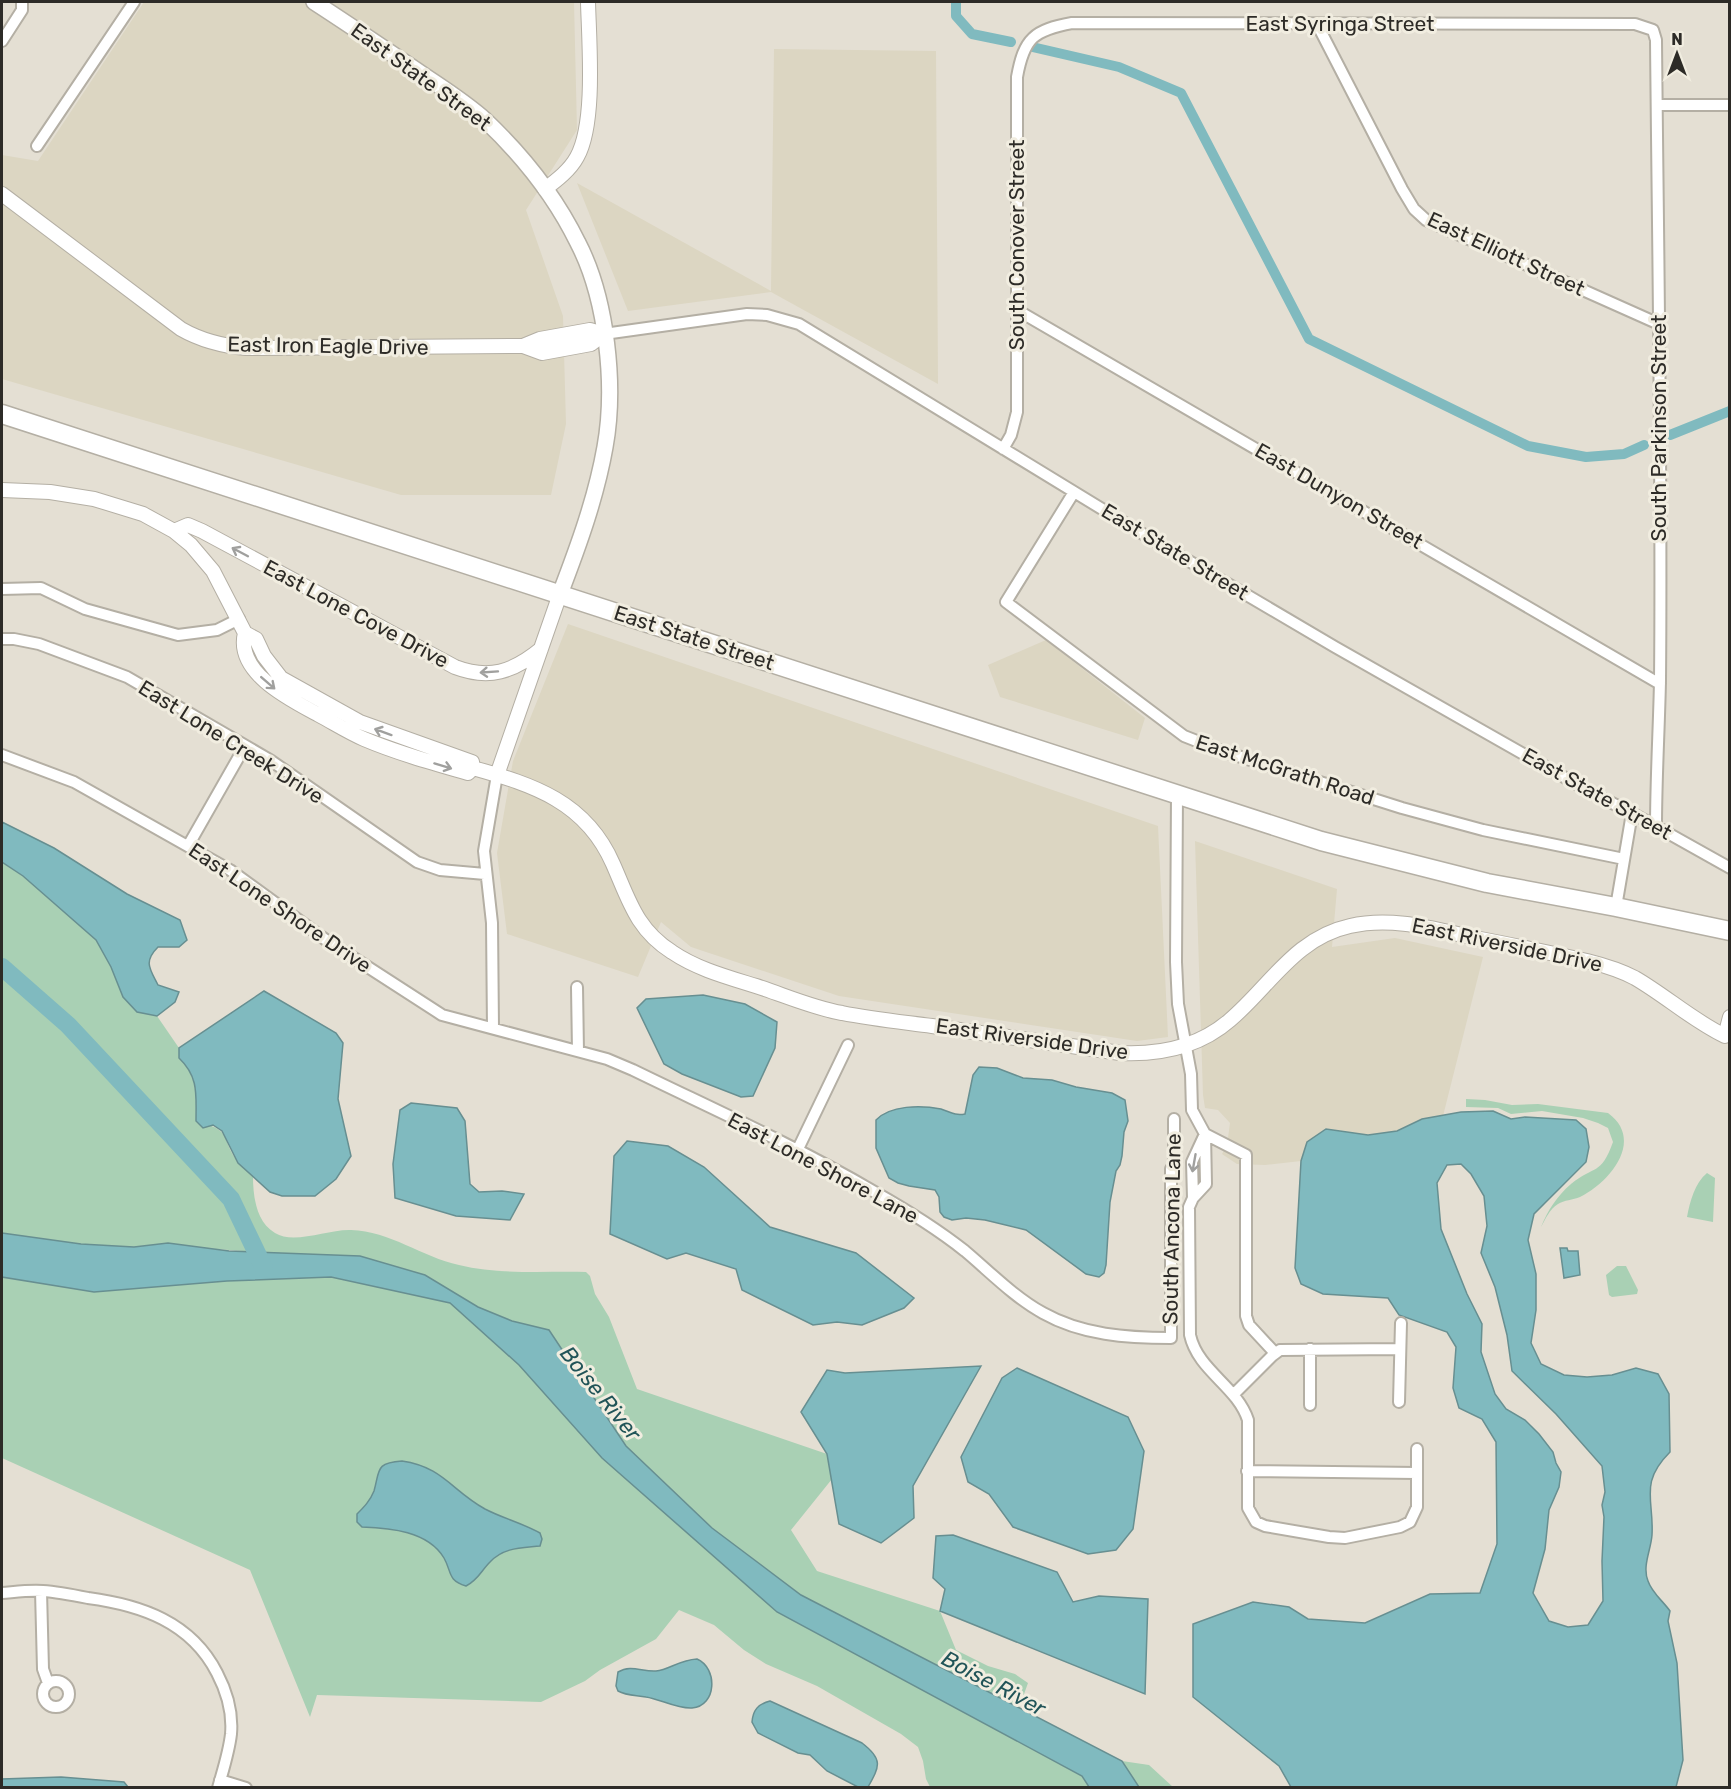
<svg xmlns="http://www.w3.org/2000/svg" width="1731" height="1789" font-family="Rubik,sans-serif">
  <rect width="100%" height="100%" fill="#e4dfd3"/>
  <path fill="#dcd6c2" d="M144,2H574L577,130L526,210L563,316L566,424L551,495H401L2,379V155L38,161Z
    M774,49L936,51L938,384L771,292L628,311L577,183L771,291Z
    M568,624L1158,826L1168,1037L1137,1041L839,996L691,947L661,922L638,977L507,934L497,853L513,761Z
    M1046,640L1145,718L1138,740L1000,697L988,665Z
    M1195,841L1337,889L1332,947L1395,938L1483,957L1443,1116L1422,1119L1397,1131L1367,1135L1326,1129L1307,1142L1301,1161L1265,1165L1237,1164L1222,1154L1227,1145L1230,1123L1218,1110L1205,1108L1203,1095Z"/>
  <path fill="#a9d0b4" d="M2,862L23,876L96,940L111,967L123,997L137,1012L157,1016L179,1048V1058C199,1077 196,1095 196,1121C235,1131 219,1138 239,1163C243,1168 249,1172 253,1176C253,1196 256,1222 275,1233C294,1245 328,1229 351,1230C390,1231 422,1257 459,1265C500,1275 544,1271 586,1272L590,1276L595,1294L609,1317L637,1389L827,1454L832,1479L791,1530L817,1571L940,1611L956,1650L988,1666L1015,1674L1028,1683L1019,1708L801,1595L712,1528L626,1446L549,1330L512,1321L478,1307L425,1275L285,1254L188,1247L168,1243L134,1247L81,1244L2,1233Z
    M1466,1099L1485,1100L1512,1105L1538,1104L1608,1113C1645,1140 1610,1182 1580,1197C1573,1200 1564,1200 1558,1204C1549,1210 1546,1218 1541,1227C1548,1210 1557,1196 1571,1184C1594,1165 1601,1176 1613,1142L1608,1128L1598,1123L1583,1118L1542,1111L1511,1114L1498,1108L1466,1107Z
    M1707,1173L1715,1178L1713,1222L1687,1217C1690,1201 1695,1183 1707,1173Z
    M1617,1266H1626L1638,1290L1637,1294L1612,1297L1609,1295L1606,1275Z
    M2,1277L94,1292L227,1281L331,1277L450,1303L519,1365L777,1612L1082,1776L1089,1787H930L926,1779L923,1761L918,1747L901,1734L817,1686L766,1664L744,1650L714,1625L679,1610L656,1639L600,1670L585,1681L541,1702L317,1695L310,1717L250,1570L2,1458Z
    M1122,1761L1149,1765L1173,1787H1139Z"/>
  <path fill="#80babf" stroke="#678f91" stroke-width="1.5" fill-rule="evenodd" d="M2,822L54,848L127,894L180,920L187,940L179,947H158C143,962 150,969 158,985L179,992L175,1002L157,1016L137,1012L123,997L111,967L96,940L23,876L2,862Z
    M264,991L336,1033L343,1043L338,1099L351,1156L336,1179L315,1196H282L270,1192L238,1163L222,1131L213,1125L203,1128L196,1121C196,1095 199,1077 179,1058V1048Z
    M703,995L745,1004L777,1022L775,1048L753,1096L741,1097L682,1074L664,1064L637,1008L646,999Z
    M979,1067L997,1068L1023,1078L1052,1080L1076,1087L1112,1093L1125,1100L1128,1121L1124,1132L1122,1156L1120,1165L1116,1171L1110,1202L1106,1265L1104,1273L1099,1277L1086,1274L1026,1230L985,1220L966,1218L952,1220L944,1217L940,1212L939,1197L935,1190L909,1186L898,1183L889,1178L876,1148V1120C890,1105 921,1105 941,1109C950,1112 955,1116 965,1114L973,1075Z
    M411,1103L457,1108L465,1121L470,1184L479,1192L502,1191L524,1194L510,1220L456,1216L395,1198L393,1164L400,1110Z
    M1493,1111L1511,1119L1525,1117L1576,1120L1586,1129L1589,1147L1586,1162L1534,1214L1528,1240L1536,1274V1310L1531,1343L1541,1364L1564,1375L1587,1377L1612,1375L1636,1368L1658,1374L1669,1394L1670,1452C1639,1483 1654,1499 1652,1535C1651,1550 1642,1566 1648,1581C1652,1593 1663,1601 1670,1611L1668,1621L1677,1663L1683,1760L1676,1787H1291L1279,1766L1193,1697V1624L1253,1602L1289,1607L1308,1619L1365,1623L1430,1594L1480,1593L1497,1544L1496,1442L1482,1419L1459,1408L1453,1388L1456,1347L1447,1332L1399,1315L1388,1298L1323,1294L1301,1284L1295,1268L1301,1161L1307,1142L1326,1129L1368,1135L1397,1131L1422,1119L1461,1112ZM1461,1164L1471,1174L1484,1196L1487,1226L1481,1253L1495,1287L1507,1335L1512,1371L1556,1414L1602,1466L1605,1492L1602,1505L1604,1517L1602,1561L1603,1601L1588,1625L1568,1627L1549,1621L1533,1593L1545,1549L1549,1510L1559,1487L1561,1472L1556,1463L1553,1452L1539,1434L1525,1420L1506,1409L1495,1394L1481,1352L1482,1324L1467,1294L1441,1229L1437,1183L1447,1165Z
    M627,1141L668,1146L704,1167L770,1227L856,1253L914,1298L904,1308L862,1325L837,1322L813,1325L742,1290L736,1269L686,1253L667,1259L610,1234L614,1156Z
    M2,1233L81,1244L134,1247L168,1243L229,1251L360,1256L425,1275L478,1307L512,1321L549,1330L626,1446L712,1528L801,1595L1122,1761L1139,1787H1089L1082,1776L777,1612L602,1458L519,1365L450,1303L331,1277L227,1281L94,1292L2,1277Z
    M1560,1248H1567L1568,1251H1578L1580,1275L1564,1278Z
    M981,1366L913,1486L914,1518L881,1543L839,1524L827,1454L801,1412L827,1370L845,1373Z
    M1017,1368L1128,1417L1144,1451L1133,1529L1116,1550L1088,1554L1013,1527L989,1494L968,1482L961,1457L1002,1378Z
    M402,1461C443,1467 451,1490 485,1509C502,1518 522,1523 540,1533L542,1539L540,1546C522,1548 504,1547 490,1562C481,1571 478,1580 466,1586C447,1580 452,1572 444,1558C428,1531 390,1528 362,1527L357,1522V1514C364,1507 370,1501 374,1491C380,1470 375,1463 402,1461Z
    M953,1535L1057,1572L1073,1602L1099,1596L1148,1599L1145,1694L940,1611L945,1589L933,1578L936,1536Z
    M697,1659C718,1668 717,1706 692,1708C677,1709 660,1699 646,1697C637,1695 627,1696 618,1691L616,1686L618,1672C631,1664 642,1672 656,1671C669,1670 679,1660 697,1659Z
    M770,1701L862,1743C883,1759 880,1766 868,1787H858L827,1771L810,1755L798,1753L758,1733L752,1722C753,1710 758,1704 770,1701Z
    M61,1777L124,1782L128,1787H2V1779Z"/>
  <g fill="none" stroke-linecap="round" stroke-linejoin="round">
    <path stroke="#80babf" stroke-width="10" d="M956,2V16L972,34L1011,42
      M1028,46L1119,67L1181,93L1309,339L1528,446L1586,457L1624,454L1644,445
      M1670,435L1730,411"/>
    <path stroke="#80babf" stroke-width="18" d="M2,967L68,1025L231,1199L264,1268"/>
    <g stroke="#b4afa4" stroke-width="14">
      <path id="minor" d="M1317,24L1402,189L1414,209L1426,220L1659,324
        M2,41L22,10V2
        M1657,105H1730
        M37,146L134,2
        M1017,310L1660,684
        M604,334L747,314L767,315L799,324L1143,534L1335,647L1592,793L1632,813L1730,868
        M1003,449L1011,435L1017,412V77C1024,38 1034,30 1072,23L1635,24L1653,30L1656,40C1658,254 1662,468 1660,681C1659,730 1656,778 1656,827
        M1074,492L1006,602L1184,736L1222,751L1402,808L1483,830L1624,859
        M2,589L41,588L85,609L178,635L217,630L239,619
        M2,639H14L39,644L127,677L270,760L417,862L440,870L485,874
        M2,755L74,782L230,870L326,940L442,1015L607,1059L633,1070C713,1109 796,1146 873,1191C905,1209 936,1228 965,1251C990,1272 1014,1297 1043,1313C1082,1335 1127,1338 1171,1338V1169L1174,1165V1119
        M1177,794L1176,962L1178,1004L1191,1074L1192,1110L1205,1134L1246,1155V1316L1249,1325L1275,1353
        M188,846L245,746
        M1616,907L1632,813
        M577,987L578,1051
        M493,1028L492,923L484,851L497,775
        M797,1151L848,1045
        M1193,1198L1192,1162L1205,1134L1206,1184L1193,1198L1189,1207L1190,1335C1198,1371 1237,1386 1248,1420V1508L1256,1522L1265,1526L1329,1537L1345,1538L1400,1527L1410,1522L1417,1507V1449
        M1310,1349V1405
        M1234,1394L1272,1356L1280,1350L1399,1349
        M1399,1402L1401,1323
        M1247,1471L1417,1473
        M41,1591L43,1669L48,1683
        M2,1593C15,1592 29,1590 43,1591C58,1592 73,1595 88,1598C141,1605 191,1622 217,1673C227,1692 233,1711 231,1734C229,1752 223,1770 218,1788
        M43 1694a13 13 0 1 1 26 0a13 13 0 1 1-26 0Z
        M220,1780L246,1788"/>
    </g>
    <g stroke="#b4afa4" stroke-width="16">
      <path id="tertiary" d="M545,189C557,180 570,170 577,157C596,123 589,42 588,2
        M2,194L181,329C202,341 223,346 246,348L523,346
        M590,330L604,334L591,344L542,353L523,346L540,339Z
        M2,490L50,492L94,499L143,514L174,531L191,545L213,571L245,633L256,639L264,656L281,678L360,722L472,762L473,768
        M174,531L188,525L202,531L455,667C489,680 513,672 541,649
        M245,633C235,673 291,700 319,715C334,723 348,732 364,739C397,753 433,763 468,773L473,768C534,785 586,802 613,864C629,900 636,929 672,952C697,969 727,977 756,986C784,995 813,1008 842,1013C872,1019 902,1022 932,1026C995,1035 1057,1044 1120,1053C1161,1055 1199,1047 1230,1020C1270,986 1295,938 1350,926C1392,916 1434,929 1475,938C1512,945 1550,953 1587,961C1603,965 1620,970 1635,978C1666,996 1692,1020 1725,1036L1730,1017
        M497,775L560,594"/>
    </g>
    <g stroke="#b4afa4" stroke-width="18">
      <path id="secondary" d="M314,2C348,24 382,47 416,70C439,86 464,101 485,120C522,155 556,198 578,243C607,299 616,386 605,447C596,498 578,547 560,594"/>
    </g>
    <g stroke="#b4afa4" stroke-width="21">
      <path id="trunk" d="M2,414L1321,841L1487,883L1616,907L1730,931"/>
    </g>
    <use href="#minor" stroke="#fff" stroke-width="10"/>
    <use href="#tertiary" stroke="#fff" stroke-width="14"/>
    <use href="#secondary" stroke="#fff" stroke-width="15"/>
    <use href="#trunk" stroke="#fff" stroke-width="18"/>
  </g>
  <defs><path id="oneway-shaft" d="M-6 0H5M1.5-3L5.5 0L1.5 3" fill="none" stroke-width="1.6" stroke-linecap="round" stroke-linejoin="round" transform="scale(1.5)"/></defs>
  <g stroke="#a0a09e">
    <use href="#oneway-shaft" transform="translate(240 552) rotate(-152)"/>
    <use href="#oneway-shaft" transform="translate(489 672) rotate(176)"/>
    <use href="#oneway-shaft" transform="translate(268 683) rotate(41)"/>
    <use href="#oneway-shaft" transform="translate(383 732) rotate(-160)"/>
    <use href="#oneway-shaft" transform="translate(443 766) rotate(17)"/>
    <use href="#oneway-shaft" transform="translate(1194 1163) rotate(100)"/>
  </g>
  <g text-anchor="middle" stroke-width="6" stroke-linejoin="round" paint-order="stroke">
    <g font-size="21" fill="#2d2b27" stroke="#f1ede0">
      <text x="1340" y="31">East Syringa Street</text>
      <text transform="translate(421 77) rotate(36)" y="7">East State Street</text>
      <text transform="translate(1017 245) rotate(-90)" y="7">South Conover Street</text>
      <text transform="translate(1506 254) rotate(25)" y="7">East Elliott Street</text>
      <text transform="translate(328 346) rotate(1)" y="7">East Iron Eagle Drive</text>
      <text transform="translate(1659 428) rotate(-90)" y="7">South Parkinson Street</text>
      <text transform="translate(1339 496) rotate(30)" y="7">East Dunyon Street</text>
      <text transform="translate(1175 552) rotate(31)" y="7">East State Street</text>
      <text transform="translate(356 614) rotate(28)" y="7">East Lone Cove Drive</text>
      <text transform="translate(694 638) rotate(18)" y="7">East State Street</text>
      <text transform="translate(231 742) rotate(32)" y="7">East Lone Creek Drive</text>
      <text transform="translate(1285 770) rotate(18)" y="7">East McGrath Road</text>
      <text transform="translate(1597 794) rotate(29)" y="7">East State Street</text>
      <text transform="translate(280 908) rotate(34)" y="7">East Lone Shore Drive</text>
      <text transform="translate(1507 945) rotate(12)" y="7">East Riverside Drive</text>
      <text transform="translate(1032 1039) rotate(8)" y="7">East Riverside Drive</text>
      <text transform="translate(823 1168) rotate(28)" y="7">East Lone Shore Lane</text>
      <text transform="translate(1172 1229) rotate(-89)" y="7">South Ancona Lane</text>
    </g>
    <g font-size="22" font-style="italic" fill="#215458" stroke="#f1ede0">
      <text transform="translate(601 1393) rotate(51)" y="8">Boise River</text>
      <text transform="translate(994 1683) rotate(28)" y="8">Boise River</text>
    </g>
  </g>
  <rect width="1731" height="1789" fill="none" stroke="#2d2b27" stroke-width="6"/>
  <g transform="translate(1677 54)" stroke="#f1ede0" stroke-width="4.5" paint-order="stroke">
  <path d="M0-4.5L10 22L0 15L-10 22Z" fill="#2d2b27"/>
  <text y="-9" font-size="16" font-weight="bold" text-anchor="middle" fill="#2d2b27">N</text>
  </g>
</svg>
